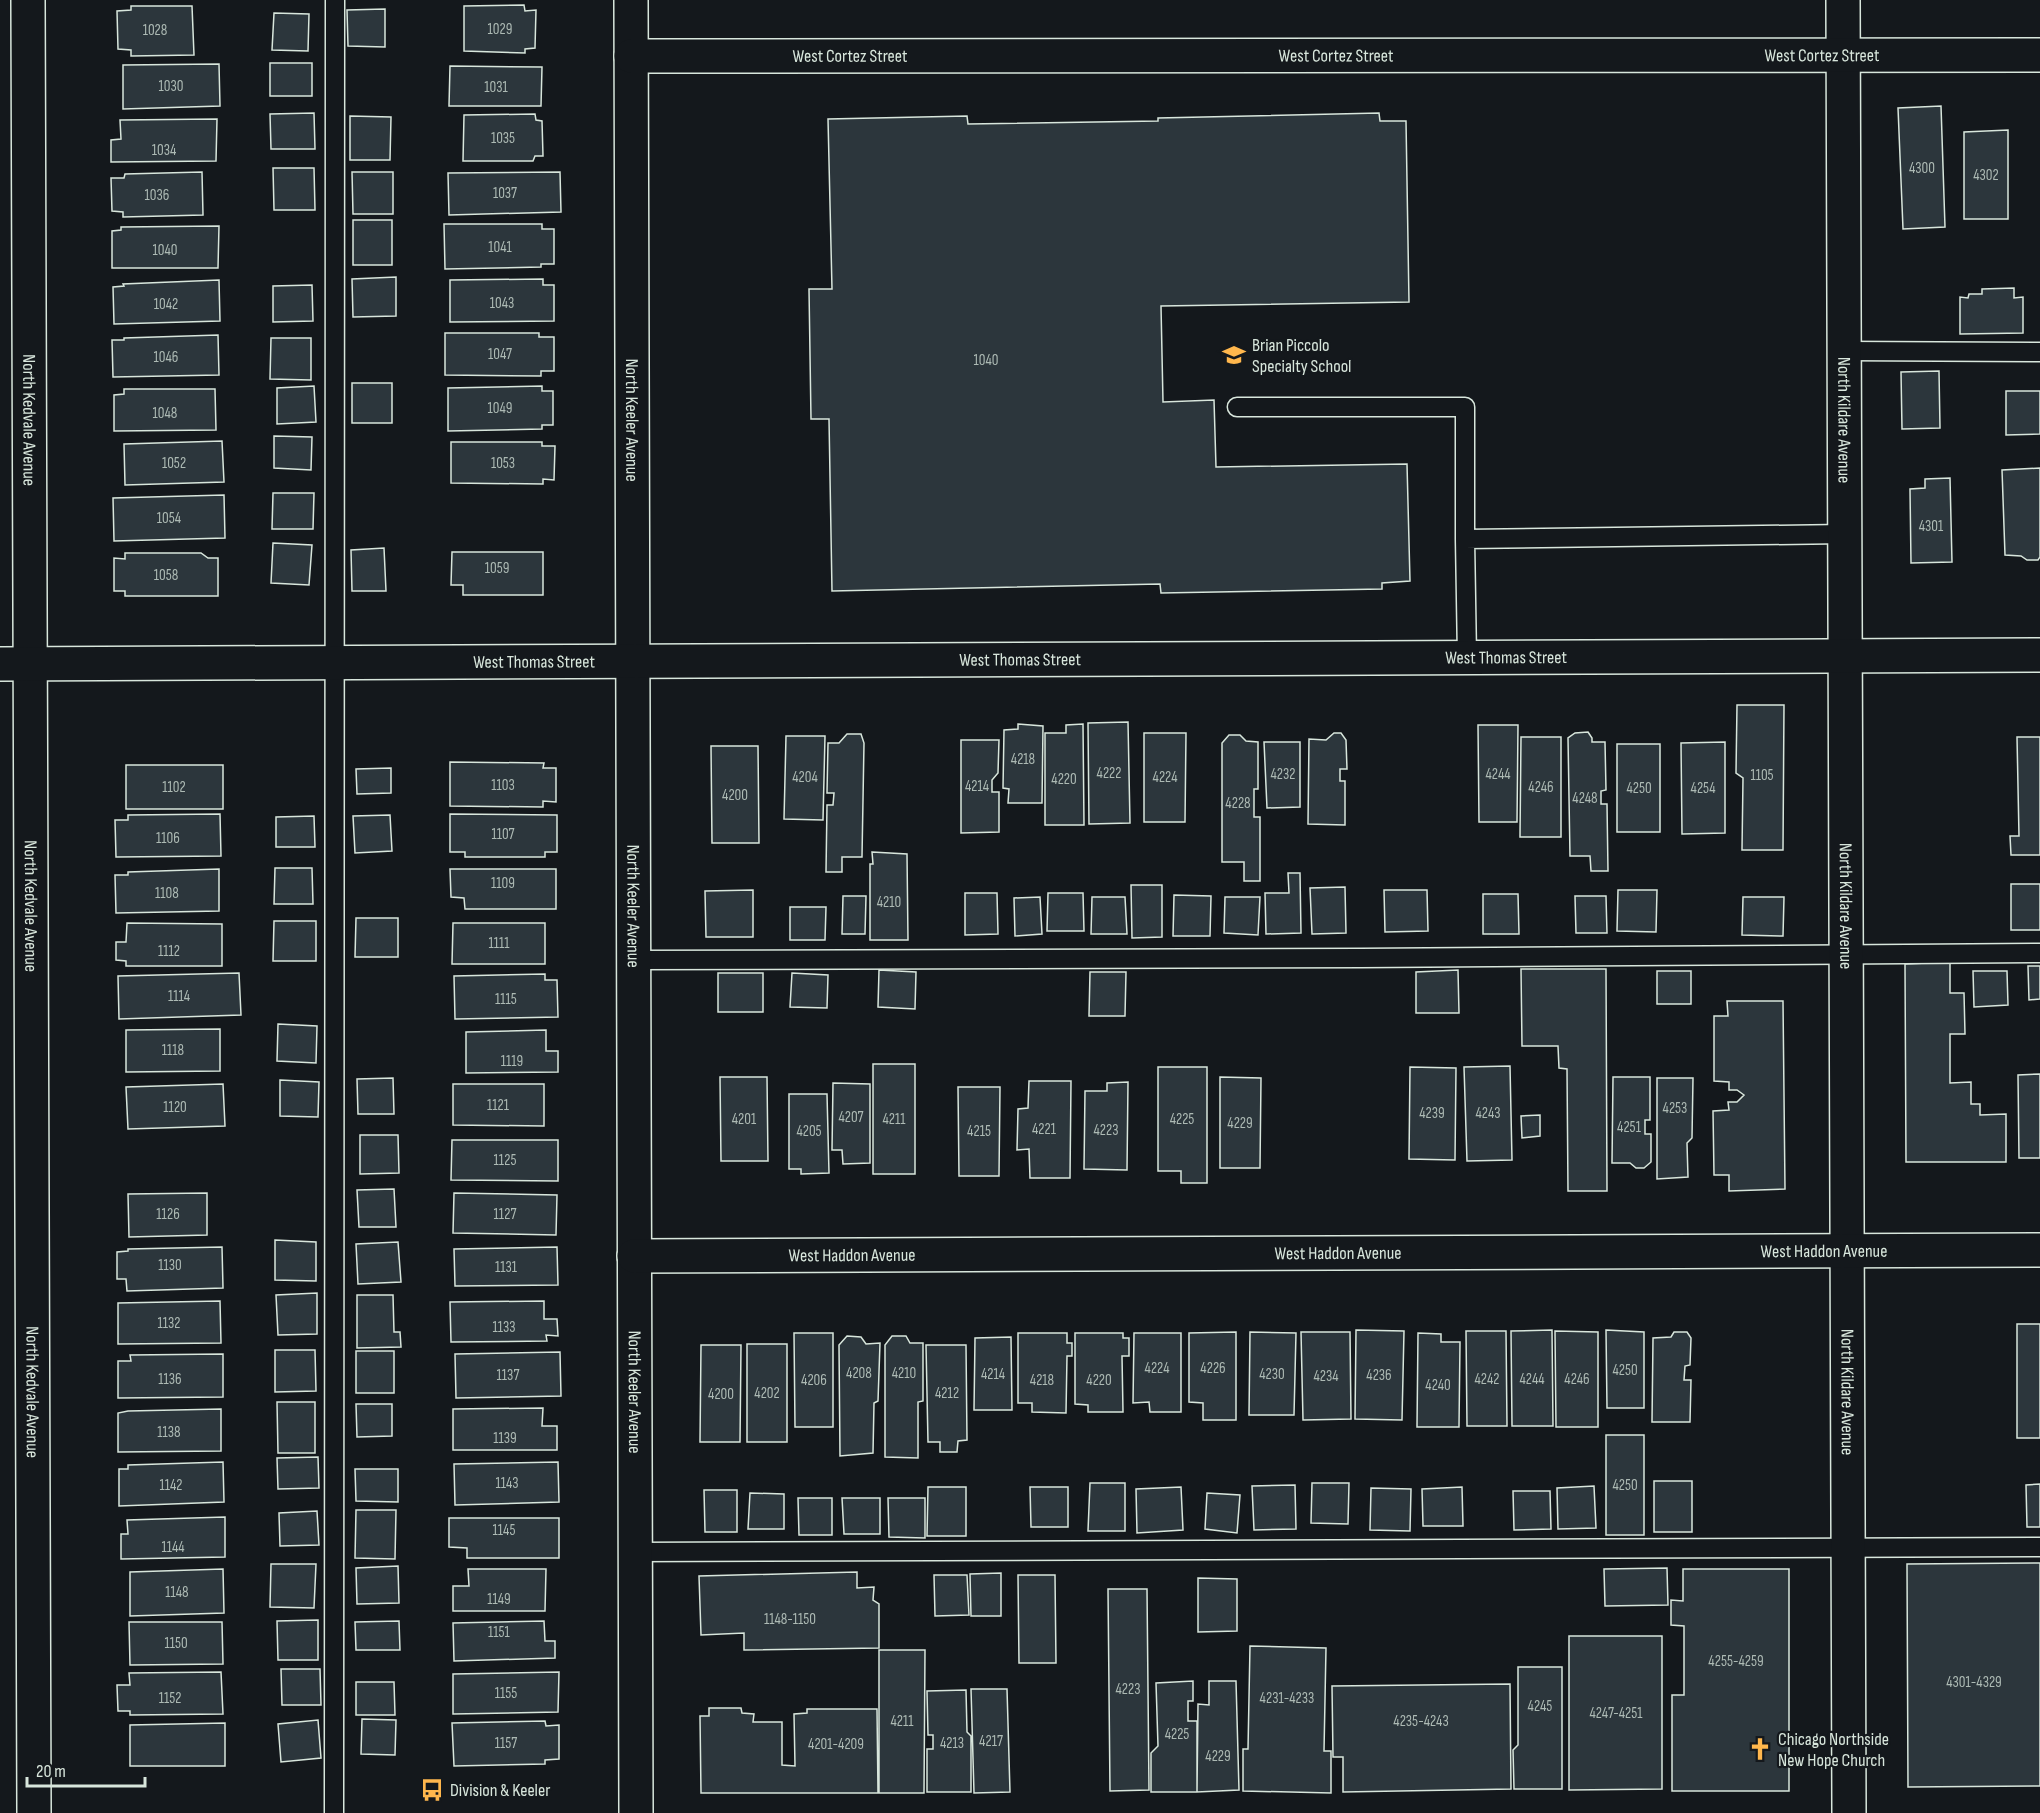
<svg xmlns="http://www.w3.org/2000/svg" width="2040" height="1813" font-family="'Sofia Sans Condensed',sans-serif">
  <rect width="100%" height="100%" fill="#14181c"/>
  <path fill="#2c363c" stroke="#d8e6dc" stroke-width="1.5" d="M524,5L525,11L536,10L535,48L525,49V53L464,51V6Z
    M131,6H192L194,55L131,56V50L118,49L117,11L131,10Z
    M385,9V47L348,46L347,10Z
    M274,13L309,14L308,51L272,50Z
    M270,63H312V96H270Z
    M219,64L220,106L123,109V65Z
    M450,66L542,67L541,106H449Z
    M1941,106L1945,227L1903,229L1898,108Z
    M314,113L315,149H271L270,114Z
    M1379,113L1380,121H1406L1409,302L1161,306L1163,402L1214,400L1216,467L1407,464L1410,581L1382,583V589L1161,593L1160,584L832,591L829,419H811L809,289H832L828,119L967,116L968,124L1158,121V118Z
    M535,114L536,120L542,121L543,156H535L533,161H463L464,115Z
    M350,116L391,117L390,160H350Z
    M217,119L216,161L111,162V140L121,139L120,120Z
    M2008,130V219H1964V132Z
    M273,168H314L315,210H274Z
    M202,172L203,215L123,217V212L112,211L111,178H124L125,174Z
    M352,172H393V214H353Z
    M560,172L561,212L449,215L448,173Z
    M353,220H392V265H353Z
    M444,224H542V229H554V264H541V267L445,269Z
    M219,226L218,268H112V231L121,230V227Z
    M396,277V316L353,317L352,279Z
    M543,279V285H554V321L450,322V280Z
    M219,280L220,321L114,324L113,287L124,286L123,284Z
    M312,285L313,321L273,322V286Z
    M2014,288V298L2023,297V333L1960,334V297L1968,298L1969,294H1982V289Z
    M445,333H539V337H554V371H541V376L445,375Z
    M218,335L219,375L113,377L112,340H124V338Z
    M271,338H311V380L270,379Z
    M1939,371L1940,428L1902,429L1901,372Z
    M352,383H392V423H352Z
    M314,386L316,422L277,424V388Z
    M542,386V391H553V425H542V429L448,431V388Z
    M124,389H215L216,430L114,431V395L124,394Z
    M2006,391H2040V434L2006,435Z
    M274,436L312,437L311,470L274,468Z
    M222,441L224,482L125,485L124,444Z
    M451,442H542V446H555L554,480L543,479V484L451,483Z
    M2040,468V557L2038,560H2027L2021,556L2005,555L2002,470Z
    M1950,478L1952,562L1911,563L1910,489L1925,488V479Z
    M273,493H314L313,529H272Z
    M224,495L225,538L114,541L113,498Z
    M273,543L312,545L309,585L271,583Z
    M384,548L386,591H352L351,550Z
    M452,552H543V595H463V585H451Z
    M125,553H201L208,558H218V596H125V591H114V558L125,559Z
    M1737,705H1784L1783,850H1742L1743,778L1736,773Z
    M1128,722L1130,823L1089,824L1088,723Z
    M1018,724L1043,726L1042,803H1008L1009,789L1003,788L1004,730L1018,729Z
    M1083,724L1084,825H1045V733H1066V725Z
    M1478,725H1518L1517,822H1479Z
    M1588,732L1592,738V742H1605L1606,790L1601,791V804H1607L1608,871H1591L1590,856H1570L1568,738L1575,733Z
    M1144,733H1186L1185,822H1144Z
    M1334,733H1341L1346,740L1347,769H1340V781H1345V825L1308,824L1309,739L1326,740Z
    M847,734H861L864,743L862,857H842V872H826L827,805H833L834,793H827L828,743H839Z
    M1229,735H1240L1246,741L1258,742V789H1254V817H1260V881H1244V862H1222V743Z
    M786,736H825L823,820L784,819Z
    M1521,737H1561V837H1520Z
    M2017,737H2040V855H2011L2010,836H2019Z
    M961,740H999L998,773L992,780V792H999V832L961,833Z
    M1264,742H1300V807L1267,808Z
    M1725,742V833L1682,834L1681,743Z
    M1617,744H1660V832H1617Z
    M711,746H758L759,843H712Z
    M450,762L544,763L543,768H556V802L543,801V807L450,806Z
    M126,765H223V809H126Z
    M391,768V793L357,794L356,769Z
    M220,814L221,856L116,857L115,820H128V815Z
    M450,814L557,815V852H545V857H465V852H450Z
    M390,815L392,851L355,853L353,816Z
    M314,816L315,847H276V817Z
    M872,852L907,854L908,940H870V864H873Z
    M275,868H312L313,904H274Z
    M219,869V911L116,913L115,875H128V872Z
    M450,869H556V909H465L464,898L451,897Z
    M1288,873H1300L1301,933L1266,934L1265,893H1289Z
    M2011,884H2040V930H2011Z
    M1131,885H1162V937L1132,938Z
    M1345,887L1346,933L1312,934L1310,888Z
    M753,890V937H706L705,891Z
    M1384,890H1427L1428,931L1385,932Z
    M1618,890H1657L1656,932L1617,931Z
    M965,893H997L998,934L965,935Z
    M1048,893H1083L1084,931H1047Z
    M1483,894H1518L1519,934H1483Z
    M1174,895L1211,896L1210,936H1173Z
    M843,896H866L865,934H842Z
    M1575,896H1606L1607,933H1576Z
    M1040,897L1042,934L1015,936L1014,898Z
    M1092,897H1125L1127,934H1091Z
    M1225,897H1260L1258,935L1224,933Z
    M1743,897H1784L1783,936L1742,935Z
    M790,907H826L825,940H790Z
    M356,918H398V957H355Z
    M274,921H316V961H273Z
    M127,923L222,924V966H126V961L116,960V942H126Z
    M453,923H545V964H452Z
    M1950,962V993H1964L1965,1034H1950V1083L1971,1082V1104H1980V1115L2006,1114V1162H1906L1905,964Z
    M2028,966H2040V999L2029,1000Z
    M1521,969H1606L1607,1191H1568L1567,1069L1559,1068L1558,1046H1522Z
    M879,970L916,972L915,1009L878,1007Z
    M1458,970L1459,1013H1416V972Z
    M1657,971H1691V1004H1657Z
    M1973,971H2007L2008,1005L1974,1007Z
    M1090,972H1126L1125,1016H1089Z
    M239,973L241,1015L119,1019L118,976Z
    M718,973H763V1012H718Z
    M792,973L828,975L827,1008L790,1007Z
    M545,974V980H557L558,1017L455,1019L454,976Z
    M1727,1001H1783L1785,1189L1729,1191V1175H1714L1713,1111L1729,1110L1728,1102H1737L1744,1095L1737,1090H1729V1082L1714,1081V1016H1728Z
    M278,1024L317,1026L316,1063L277,1061Z
    M220,1029V1071L126,1072V1030Z
    M546,1030V1051H558V1072L466,1073V1032Z
    M873,1064H915V1174H873Z
    M1510,1066L1512,1160L1467,1161L1464,1067Z
    M1158,1067H1207V1183H1181V1171H1158Z
    M1410,1067L1456,1068L1455,1160L1409,1159Z
    M2040,1074V1158H2019L2018,1075Z
    M720,1077H767L768,1161H721Z
    M1220,1077L1261,1078L1260,1168H1220Z
    M1613,1077H1650V1120H1645V1134H1651V1162L1644,1168H1636L1630,1163H1612Z
    M393,1078L394,1114H358L357,1079Z
    M1657,1078H1693L1692,1138L1687,1143L1688,1177L1657,1179Z
    M280,1080L319,1082L318,1117L280,1116Z
    M1029,1081H1071L1070,1178H1030L1029,1149L1017,1150L1018,1109L1028,1108Z
    M1128,1082L1127,1170L1084,1169L1085,1091H1107V1083Z
    M833,1083L870,1084V1163L843,1164L842,1150H832Z
    M223,1084L225,1126L128,1129L126,1087Z
    M453,1084H544V1126L453,1125Z
    M958,1087H1000L999,1176H959Z
    M789,1094H827L829,1173L801,1174V1169H789Z
    M1540,1115V1136L1522,1138L1521,1116Z
    M360,1135H398L399,1173L360,1174Z
    M452,1140H558V1181L451,1180Z
    M394,1189L396,1227H359L357,1190Z
    M207,1193V1235L129,1237L128,1194Z
    M454,1193L557,1195L556,1235L453,1233Z
    M275,1240L316,1242V1281L275,1280Z
    M398,1242L401,1282L358,1284L356,1244Z
    M222,1247L223,1288L127,1291L126,1279H117V1252L128,1251V1249Z
    M557,1247L558,1285L455,1286L454,1249Z
    M317,1293V1334L278,1335L276,1295Z
    M357,1295H393L394,1332H400L401,1347L357,1348Z
    M220,1301L221,1343L118,1344V1303Z
    M544,1301V1319H557L558,1336L546,1335L547,1341L451,1342L450,1302Z
    M2017,1324H2040V1438H2017Z
    M1356,1330L1404,1331L1402,1420L1355,1419Z
    M1552,1330L1553,1426H1512L1511,1331Z
    M1606,1330L1644,1332V1408H1607Z
    M1466,1331H1506L1507,1426H1467Z
    M1555,1331L1598,1332V1427H1556Z
    M1236,1332V1420H1203V1403L1189,1402V1333Z
    M1250,1332L1296,1333L1294,1415H1249Z
    M1301,1332H1350L1351,1419L1303,1420Z
    M1674,1332H1687L1691,1338L1690,1365L1685,1366L1684,1380H1691L1690,1422H1652L1653,1338L1671,1337Z
    M794,1333H833V1427H795Z
    M1018,1333H1067V1343H1072V1356H1067L1066,1413L1032,1412V1403H1018Z
    M1075,1333H1123V1338H1129V1356H1122L1123,1412H1088V1405L1075,1404Z
    M1134,1333H1181V1412H1150L1149,1402L1133,1403Z
    M1418,1333L1441,1334V1342H1460L1459,1427H1417Z
    M847,1336L861,1337L866,1344L880,1343L878,1401L874,1403L873,1453L840,1456L839,1345Z
    M892,1336H906L910,1343H923V1401L918,1402V1458L885,1457V1345Z
    M1011,1337L1012,1410H974L975,1338Z
    M747,1344H787V1442H747Z
    M701,1345H741L740,1442H700Z
    M926,1345H966L967,1440L958,1441L957,1452H940V1442H928Z
    M275,1350H315L316,1391L275,1392Z
    M356,1351H394V1393H356Z
    M560,1352L561,1396L456,1398L455,1354Z
    M223,1354V1397L118,1398V1361H131L130,1355Z
    M277,1402H315V1453H278Z
    M356,1404H392V1436L357,1437Z
    M543,1408L542,1426H557V1450H453V1409Z
    M221,1409V1451L118,1452V1413L128,1411Z
    M1606,1435H1644V1535H1606Z
    M318,1457L319,1488L278,1489L277,1458Z
    M223,1462L224,1502L119,1506V1469H128V1465Z
    M558,1462L559,1502L455,1505L454,1464Z
    M355,1469H398V1502L356,1501Z
    M1654,1481H1692V1532H1654Z
    M1090,1483H1125V1531H1088Z
    M1312,1483H1349L1348,1524L1311,1523Z
    M2040,1484V1527H2027L2026,1485Z
    M1295,1485L1296,1529L1254,1530L1252,1486Z
    M1594,1486L1596,1528L1558,1529L1557,1488Z
    M928,1487H966V1536H927Z
    M1030,1487H1068V1527H1031Z
    M1181,1487L1183,1530L1137,1533L1136,1489Z
    M1462,1487L1463,1526H1423L1422,1489Z
    M1371,1488L1411,1489L1410,1531L1370,1530Z
    M704,1490H737V1532H705Z
    M1513,1491H1550L1551,1529L1514,1530Z
    M750,1493L784,1494V1529H748Z
    M1207,1493L1240,1495L1237,1533L1205,1529Z
    M798,1498H832V1535H799Z
    M842,1498H880V1534H844Z
    M888,1498H925V1538L889,1537Z
    M356,1510H396L395,1559L355,1558Z
    M317,1511L319,1545L280,1546L279,1513Z
    M225,1517V1557L121,1559V1534H128L127,1520Z
    M449,1518H559V1558H467V1548L449,1547Z
    M2040,1563V1786L1908,1787L1907,1564Z
    M271,1564H316L314,1608L270,1607Z
    M398,1566L399,1603L357,1604L356,1568Z
    M1667,1568L1668,1605L1605,1606L1604,1569Z
    M223,1569L224,1613L130,1616V1572Z
    M468,1569H546L545,1611H453V1586H469Z
    M1683,1569H1789V1791H1672V1695H1684V1626L1671,1625V1600L1683,1601Z
    M857,1572V1588L874,1587L873,1600L879,1604V1648L744,1650V1633L701,1635L699,1576Z
    M1001,1573V1616H971L970,1574Z
    M934,1575H967L969,1615L935,1616Z
    M1018,1575H1055L1056,1663H1019Z
    M1198,1578L1237,1579V1631L1198,1632Z
    M1108,1589H1147L1149,1790L1110,1791Z
    M318,1620V1660H278L277,1621Z
    M399,1621L400,1650H356L355,1622Z
    M544,1621L545,1641H555V1658L454,1661L453,1623Z
    M129,1622H222L223,1664L130,1665Z
    M1569,1636H1662V1789L1569,1790Z
    M1250,1646L1326,1648L1324,1751H1331V1793L1243,1791V1749H1248Z
    M879,1650H925L924,1793H879Z
    M1518,1667H1562V1789H1514L1513,1750L1518,1745Z
    M281,1669H320L321,1705H282Z
    M221,1672L223,1714L130,1715V1711H118L117,1685H130L129,1673Z
    M559,1672L558,1712L453,1714V1674Z
    M1193,1681V1701H1188V1721H1197V1792H1151V1753L1158,1746L1156,1683Z
    M1209,1681H1236L1239,1790L1197,1792L1198,1704L1209,1705Z
    M356,1682H394L395,1715H356Z
    M1510,1684L1511,1789L1343,1792V1757H1333L1332,1686Z
    M971,1689H1007L1010,1792L974,1793Z
    M966,1690L967,1732L971,1736V1792H927V1749H933V1735H928L927,1691Z
    M709,1708H741L742,1713L754,1714L753,1722H782V1765L795,1766L794,1714L807,1713V1709H877L878,1793H701L700,1716H709Z
    M362,1719L396,1720L395,1755L361,1754Z
    M318,1720L321,1758L281,1762L278,1724Z
    M545,1721L546,1726L559,1725V1759L545,1760V1764L454,1766L452,1723Z
    M225,1723V1766H130V1725Z"/>
  <g fill="none" stroke-linecap="round" stroke-linejoin="round">
    <g stroke="#d8e6dc" stroke-width="21">
      <path id="lane" d="M1844,351L2040,352
        M1237,407H1465V539
        M1467,658L1465,539L1845,534
        M633,960L1361,958L2040,953
        M635,1552L2040,1547
        M334,1813L335,0"/>
    </g>
    <g stroke="#d8e6dc" stroke-width="36">
      <g id="street">
        <path id="s1" d="M28,0L34,1813"/>
        <path id="s2" d="M631,0L636,1813"/>
        <path id="s3" d="M1843,0L1849,1813"/>
        <path id="s4" d="M631,56L2040,55"/>
        <path id="s5" d="M0,664L2040,655"/>
        <path id="s6" d="M634,1256L2040,1250"/>
      </g>
    </g>
    <use href="#lane" stroke="#14181c" stroke-width="18"/>
    <use href="#street" stroke="#14181c" stroke-width="33"/>
  </g>
  <defs>
    <g id="school-bare" transform="scale(1.8)"><path d="M0-5L7-2L0 1L-7-2ZM-4 1L0 2.5L4 1V4Q0 6-4 4Z" fill="#ffb74d" stroke="#14181c" stroke-width="2.5" paint-order="stroke"/></g>
    <g id="church-bare" transform="scale(1.8)"><path d="M-1.2-6h2.4v3.5h3.3v2.4h-3.3V6h-2.4V-.1h-3.3v-2.4h3.3Z" fill="#ffb74d" stroke="#14181c" stroke-width="2.5" paint-order="stroke"/></g>
    <g id="bus-bare" transform="scale(1.8)"><path d="M-5-6H5V4H4V6H2V4H-2V6H-4V4H-5ZM-3.5-4V0h7V-4ZM-3.5 1.2v1.5H-2V1.2ZM2 1.2v1.5H3.5V1.2Z" fill="#ffb74d" stroke="#14181c" stroke-width="2.5" paint-order="stroke"/></g>
  </defs>
  <g fill-rule="evenodd">
    <use href="#school-bare" x="1234" y="355"/>
    <use href="#church-bare" x="1760" y="1749"/>
    <use href="#bus-bare" x="432" y="1790"/>
  </g>
  <g text-anchor="middle" stroke-width="4.5" stroke-linejoin="round" paint-order="stroke">
    <g font-size="15" fill="#adbab4">
      <text x="500" y="34">1029</text>
      <text x="155" y="35">1028</text>
      <text x="171" y="91">1030</text>
      <text x="496" y="92">1031</text>
      <text x="503" y="143">1035</text>
      <text x="164" y="155">1034</text>
      <text x="1922" y="173">4300</text>
      <text x="1986" y="180">4302</text>
      <text x="505" y="198">1037</text>
      <text x="157" y="200">1036</text>
      <text x="500" y="252">1041</text>
      <text x="165" y="255">1040</text>
      <text x="502" y="308">1043</text>
      <text x="166" y="309">1042</text>
      <text x="500" y="359">1047</text>
      <text x="166" y="362">1046</text>
      <text x="986" y="365">1040</text>
      <text x="500" y="413">1049</text>
      <text x="165" y="418">1048</text>
      <text x="174" y="468">1052</text>
      <text x="503" y="468">1053</text>
      <text x="169" y="523">1054</text>
      <text x="1931" y="531">4301</text>
      <text x="497" y="573">1059</text>
      <text x="166" y="580">1058</text>
      <text x="1023" y="764">4218</text>
      <text x="1109" y="778">4222</text>
      <text x="1283" y="779">4232</text>
      <text x="1498" y="779">4244</text>
      <text x="1762" y="780">1105</text>
      <text x="805" y="782">4204</text>
      <text x="1165" y="782">4224</text>
      <text x="1064" y="784">4220</text>
      <text x="503" y="790">1103</text>
      <text x="977" y="791">4214</text>
      <text x="174" y="792">1102</text>
      <text x="1541" y="792">4246</text>
      <text x="1639" y="793">4250</text>
      <text x="1703" y="793">4254</text>
      <text x="735" y="800">4200</text>
      <text x="1585" y="803">4248</text>
      <text x="1238" y="808">4228</text>
      <text x="503" y="839">1107</text>
      <text x="168" y="843">1106</text>
      <text x="503" y="888">1109</text>
      <text x="167" y="898">1108</text>
      <text x="889" y="907">4210</text>
      <text x="499" y="948">1111</text>
      <text x="169" y="956">1112</text>
      <text x="179" y="1001">1114</text>
      <text x="506" y="1004">1115</text>
      <text x="173" y="1055">1118</text>
      <text x="512" y="1066">1119</text>
      <text x="498" y="1110">1121</text>
      <text x="175" y="1112">1120</text>
      <text x="1675" y="1113">4253</text>
      <text x="1432" y="1118">4239</text>
      <text x="1488" y="1118">4243</text>
      <text x="851" y="1122">4207</text>
      <text x="744" y="1124">4201</text>
      <text x="894" y="1124">4211</text>
      <text x="1182" y="1124">4225</text>
      <text x="1240" y="1128">4229</text>
      <text x="1629" y="1132">4251</text>
      <text x="1044" y="1134">4221</text>
      <text x="1106" y="1135">4223</text>
      <text x="809" y="1136">4205</text>
      <text x="979" y="1136">4215</text>
      <text x="505" y="1165">1125</text>
      <text x="168" y="1219">1126</text>
      <text x="505" y="1219">1127</text>
      <text x="170" y="1270">1130</text>
      <text x="506" y="1272">1131</text>
      <text x="169" y="1328">1132</text>
      <text x="504" y="1332">1133</text>
      <text x="1157" y="1373">4224</text>
      <text x="1213" y="1373">4226</text>
      <text x="1625" y="1375">4250</text>
      <text x="859" y="1378">4208</text>
      <text x="904" y="1378">4210</text>
      <text x="993" y="1379">4214</text>
      <text x="1272" y="1379">4230</text>
      <text x="508" y="1380">1137</text>
      <text x="1379" y="1380">4236</text>
      <text x="1326" y="1381">4234</text>
      <text x="170" y="1384">1136</text>
      <text x="1487" y="1384">4242</text>
      <text x="1532" y="1384">4244</text>
      <text x="1577" y="1384">4246</text>
      <text x="814" y="1385">4206</text>
      <text x="1042" y="1385">4218</text>
      <text x="1099" y="1385">4220</text>
      <text x="1438" y="1390">4240</text>
      <text x="767" y="1398">4202</text>
      <text x="947" y="1398">4212</text>
      <text x="721" y="1399">4200</text>
      <text x="169" y="1437">1138</text>
      <text x="505" y="1443">1139</text>
      <text x="507" y="1488">1143</text>
      <text x="171" y="1490">1142</text>
      <text x="1625" y="1490">4250</text>
      <text x="504" y="1535">1145</text>
      <text x="173" y="1552">1144</text>
      <text x="177" y="1597">1148</text>
      <text x="499" y="1604">1149</text>
      <text x="790" y="1624">1148-1150</text>
      <text x="499" y="1637">1151</text>
      <text x="176" y="1648">1150</text>
      <text x="1736" y="1666">4255-4259</text>
      <text x="1974" y="1687">4301-4329</text>
      <text x="1128" y="1694">4223</text>
      <text x="506" y="1698">1155</text>
      <text x="170" y="1703">1152</text>
      <text x="1287" y="1703">4231-4233</text>
      <text x="1540" y="1711">4245</text>
      <text x="1616" y="1718">4247-4251</text>
      <text x="902" y="1726">4211</text>
      <text x="1421" y="1726">4235-4243</text>
      <text x="1177" y="1739">4225</text>
      <text x="991" y="1746">4217</text>
      <text x="506" y="1748">1157</text>
      <text x="952" y="1748">4213</text>
      <text x="836" y="1749">4201-4209</text>
      <text x="1218" y="1761">4229</text>
    </g>
    <g font-size="18" fill="#d8e6dc" stroke="#14181c">
      <text dy="6" stroke="none"><textPath href="#s4" startOffset="219">West Cortez Street</textPath></text>
      <text dy="6" stroke="none"><textPath href="#s4" startOffset="705">West Cortez Street</textPath></text>
      <text dy="6" stroke="none"><textPath href="#s4" startOffset="1191">West Cortez Street</textPath></text>
      <text dy="6" stroke="none"><textPath href="#s1" startOffset="420">North Kedvale Avenue</textPath></text>
      <text dy="6" stroke="none"><textPath href="#s2" startOffset="420">North Keeler Avenue</textPath></text>
      <text dy="6" stroke="none"><textPath href="#s3" startOffset="420">North Kildare Avenue</textPath></text>
      <text dy="6" stroke="none"><textPath href="#s5" startOffset="1506">West Thomas Street</textPath></text>
      <text dy="6" stroke="none"><textPath href="#s5" startOffset="1020">West Thomas Street</textPath></text>
      <text dy="6" stroke="none"><textPath href="#s5" startOffset="534">West Thomas Street</textPath></text>
      <text dy="6" stroke="none"><textPath href="#s1" startOffset="906">North Kedvale Avenue</textPath></text>
      <text dy="6" stroke="none"><textPath href="#s2" startOffset="906">North Keeler Avenue</textPath></text>
      <text dy="6" stroke="none"><textPath href="#s3" startOffset="906">North Kildare Avenue</textPath></text>
      <text dy="6" stroke="none"><textPath href="#s6" startOffset="1190">West Haddon Avenue</textPath></text>
      <text dy="6" stroke="none"><textPath href="#s6" startOffset="704">West Haddon Avenue</textPath></text>
      <text dy="6" stroke="none"><textPath href="#s6" startOffset="218">West Haddon Avenue</textPath></text>
      <text dy="6" stroke="none"><textPath href="#s1" startOffset="1392">North Kedvale Avenue</textPath></text>
      <text dy="6" stroke="none"><textPath href="#s2" startOffset="1392">North Keeler Avenue</textPath></text>
      <text dy="6" stroke="none"><textPath href="#s3" startOffset="1392">North Kildare Avenue</textPath></text>
    </g>
    <g font-size="18" fill="#d8e6dc" stroke="#14181c" text-anchor="start">
      <text x="1252" y="351">Brian Piccolo<tspan x="1252" dy="21">Specialty School</tspan></text>
      <text x="1778" y="1745">Chicago Northside<tspan x="1778" dy="21">New Hope Church</tspan></text>
      <text x="450" y="1796">Division &amp; Keeler</text>
    </g>
  </g>
  <path d="M27 1777v9h118v-9" fill="none" stroke="#d8e6dc" stroke-width="3"/>
  <text x="36" y="1777" font-size="18" fill="#d8e6dc" stroke="#14181c" stroke-width="4.5" paint-order="stroke">20 m</text>
</svg>
